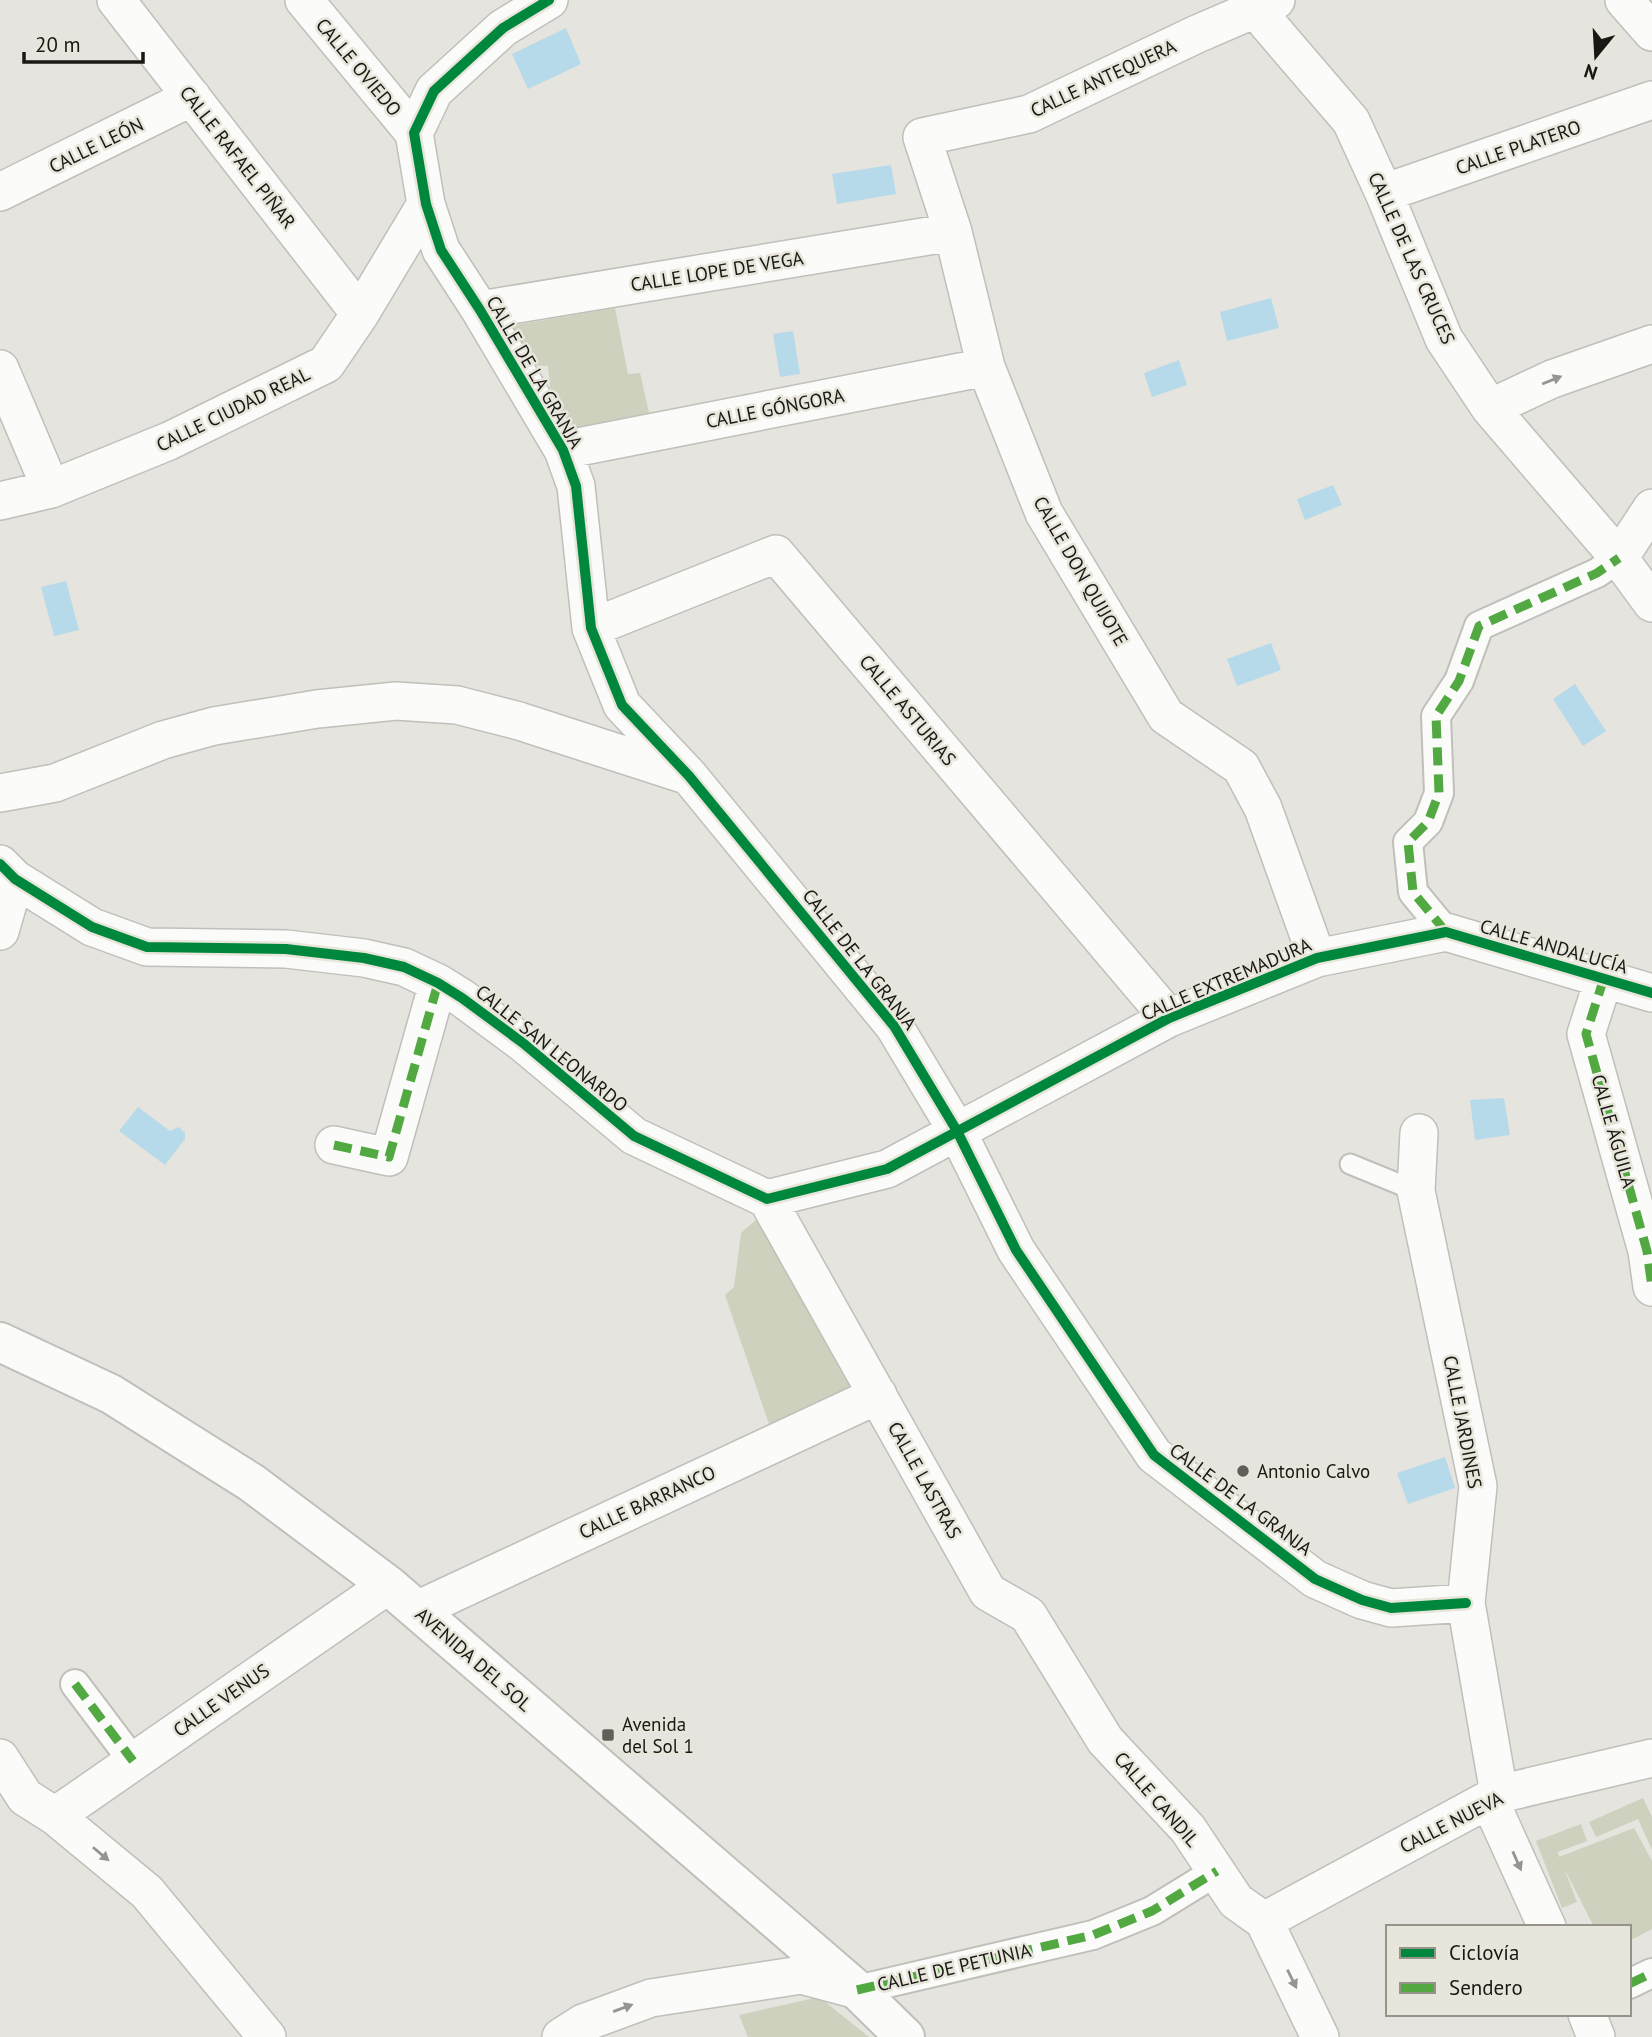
<svg xmlns="http://www.w3.org/2000/svg" width="1652" height="2037" font-family="'PT Sans',sans-serif">
  <rect width="100%" height="100%" fill="#e5e4de"/>
  <path fill="#ced1bd" d="M615,308L628,374L640,373L650,417L567,433L551,396L548,366L528,365L504,327Z
    M757,1219L856,1390L770,1427L725,1295L734,1287L741,1233Z
    M1643,1798L1652,1817V1850L1638,1819L1596,1837L1589,1822Z
    M1581,1824L1587,1841L1558,1852L1559,1857L1634,1828L1652,1861V1929L1629,1941V1927H1594L1564,1868L1577,1902L1562,1908L1536,1841Z
    M819,1997L869,2037H748L739,2015Z"/>
  <path fill="#b7daea" d="M566,28L581,64L528,89L512,54Z
    M891,165L896,194L837,204L832,174Z
    M1271,298L1279,328L1227,341L1220,312Z
    M793,331L800,374L780,377L773,334Z
    M1179,360L1187,385L1152,397L1144,373Z
    M1333,485L1342,505L1305,520L1297,499Z
    M66,581L79,630L54,636L41,587Z
    M1271,643L1281,670L1237,686L1227,659Z
    M1575,684L1606,731L1583,746L1553,699Z
    M1504,1098L1510,1135L1475,1140L1470,1100Z
    M138,1107L170,1131L179,1127L185,1133V1139L165,1165L119,1131Z
    M1445,1457L1455,1488L1408,1504L1397,1473Z"/>
  <g fill="none" stroke-linecap="round" stroke-linejoin="round">
    <g stroke="#c0bfba" stroke-width="23">
      <path id="service" d="M1350,1164L1416,1191"/>
    </g>
    <g stroke="#c0bfba" stroke-width="32">
      <path id="pedestrian" d="M1446,932L1413,892L1408,842L1428,822L1439,793L1436,716L1459,681L1479,626L1597,573L1619,558
        M75,1684L133,1761
        M1629,1984L1652,1973
        M857,1990L1093,1935L1152,1911L1217,1871"/>
    </g>
    <g stroke="#c0bfba" stroke-width="40">
      <path id="minor" d="M116,0L360,314
        M304,0L414,133
        M549,0L503,28L434,91L414,133L426,204L441,250L480,310L563,450L576,486L591,628L622,705L689,776L894,1026L957,1131L1016,1250L1154,1455L1315,1579L1362,1600L1391,1608L1466,1603
        M1254,0L1267,23L1351,121L1384,193L1444,339L1490,408L1619,558L1652,603
        M1276,0L1197,34L1029,114L922,137L953,232L986,367L1044,513L1166,716L1241,767L1263,808L1317,958
        M1624,0L1652,32
        M0,192L192,97
        M1384,193L1652,100
        M480,310L953,232
        M0,369L51,489
        M1490,408L1552,379L1652,344
        M563,450L986,367
        M0,501L51,489L169,441L326,364L360,314L426,204
        M1619,558L1652,508
        M591,628L776,554L1169,1018
        M0,793L55,783L163,740L214,726L317,709L396,701L457,705L519,721L686,775
        M0,864L15,879L92,927L147,947L286,949L364,958L404,967L438,983L462,998L523,1043L634,1136L767,1199L887,1169L1169,1018L1317,958L1446,932L1652,993
        M0,931L15,879
        M1604,978L1586,1034L1647,1251L1652,1287
        M1419,1133L1416,1191L1478,1486L1466,1603L1499,1794
        M334,1145L389,1157L438,983
        M767,1199L988,1592L1028,1615L1105,1740L1188,1829L1236,1901L1264,1921L1320,2037
        M417,1610L878,1395
        M0,1758L25,1797L55,1816L147,1892L267,2037
        M1489,1799L1547,1927
        M55,1816L388,1585
        M1264,1921L1499,1794L1652,1758
        M1587,2014L1596,2037
        M561,2037L583,2023L651,1998L801,1975L857,1990"/>
    </g>
    <g stroke="#c0bfba" stroke-width="42">
      <path id="tertiary" d="M0,1342L111,1394L252,1483L388,1585L857,1990L905,2037"/>
    </g>
    <use href="#service" stroke="#fbfbfa" stroke-width="19"/>
    <use href="#pedestrian" stroke="#fbfbfa" stroke-width="28"/>
    <use href="#minor" stroke="#fbfbfa" stroke-width="37"/>
    <use href="#tertiary" stroke="#fbfbfa" stroke-width="38"/>
    <path stroke="#52a942" stroke-width="9" stroke-dasharray="18 9" stroke-linecap="butt" d="M1446,932L1413,892L1408,842L1428,822L1439,793L1436,716L1459,681L1479,626L1597,573L1619,558
      M1604,978L1586,1034L1647,1251L1652,1287
      M334,1145L389,1157L438,983
      M75,1684L133,1761
      M1629,1984L1652,1973
      M857,1990L1093,1935L1152,1911L1217,1871"/>
    <g stroke="#e8e6db" stroke-width="15">
      <path id="cycleway" d="M549,0L503,28L434,91L414,133L426,204L441,250L480,310L563,450L576,486L591,628L622,705L689,776L894,1026L957,1131L1016,1250L1154,1455L1315,1579L1362,1600L1391,1608L1466,1603
        M0,864L15,879L92,927L147,947L286,949L364,958L404,967L438,983L462,998L523,1043L634,1136L767,1199L887,1169L1169,1018L1317,958L1446,932L1652,993"/>
    </g>
    <use href="#cycleway" stroke="#00873e" stroke-width="10"/>
  </g>
  <defs><path id="oneway-solid" d="M-6-.8H1V-3.2L6.5 0L1 3.2V.8H-6Z" transform="scale(1.75)"/></defs>
  <g fill="#959592">
    <use href="#oneway-solid" transform="translate(1552 380) rotate(-22)"/>
    <use href="#oneway-solid" transform="translate(101 1854) rotate(40)"/>
    <use href="#oneway-solid" transform="translate(1517 1861) rotate(66)"/>
    <use href="#oneway-solid" transform="translate(1292 1979) rotate(64)"/>
    <use href="#oneway-solid" transform="translate(623 2008) rotate(-20)"/>
  </g>
  <g fill="#605f5b" stroke="#e8e6db" stroke-width="2.5">
    <circle cx="1243" cy="1471" r="7"/>
    <rect x="601" y="1728" width="14" height="14" rx="3.5"/>
  </g>
  <g text-anchor="middle" stroke-width="5" stroke-linejoin="round" paint-order="stroke">
    <g font-size="19" fill="#191814" stroke="#e8e6db">
      <text transform="translate(359 67) rotate(50)" y="7">CALLE OVIEDO</text>
      <text transform="translate(1103 78) rotate(-25)" y="7">CALLE ANTEQUERA</text>
      <text transform="translate(96 145) rotate(-26)" y="7">CALLE LEÓN</text>
      <text transform="translate(1518 147) rotate(-19)" y="7">CALLE PLATERO</text>
      <text transform="translate(238 157) rotate(52)" y="7">CALLE RAFAEL PIÑAR</text>
      <text transform="translate(1412 258) rotate(66)" y="7">CALLE DE LAS CRUCES</text>
      <text transform="translate(717 271) rotate(-9)" y="7">CALLE LOPE DE VEGA</text>
      <text transform="translate(535 372) rotate(60)" y="7">CALLE DE LA GRANJA</text>
      <text transform="translate(775 408) rotate(-11)" y="7">CALLE GÓNGORA</text>
      <text transform="translate(233 409) rotate(-26)" y="7">CALLE CIUDAD REAL</text>
      <text transform="translate(1081 571) rotate(60)" y="7">CALLE DON QUIJOTE</text>
      <text transform="translate(908 710) rotate(50)" y="7">CALLE ASTURIAS</text>
      <text transform="translate(1554 946) rotate(16)" y="7">CALLE ANDALUCÍA</text>
      <text transform="translate(860 959) rotate(52)" y="7">CALLE DE LA GRANJA</text>
      <text transform="translate(1226 979) rotate(-23)" y="7">CALLE EXTREMADURA</text>
      <text transform="translate(552 1048) rotate(39)" y="7">CALLE SAN LEONARDO</text>
      <text transform="translate(1614 1131) rotate(74)" y="7">CALLE ÁGUILA</text>
      <text transform="translate(1463 1422) rotate(79)" y="7">CALLE JARDINES</text>
      <text transform="translate(925 1480) rotate(61)" y="7">CALLE LASTRAS</text>
      <text transform="translate(1241 1499) rotate(37)" y="7">CALLE DE LA GRANJA</text>
      <text transform="translate(647 1502) rotate(-25)" y="7">CALLE BARRANCO</text>
      <text transform="translate(474 1659) rotate(41)" y="7">AVENIDA DEL SOL</text>
      <text transform="translate(221 1700) rotate(-35)" y="7">CALLE VENUS</text>
      <text transform="translate(1157 1799) rotate(49)" y="7">CALLE CANDIL</text>
      <text transform="translate(1451 1822) rotate(-27)" y="7">CALLE NUEVA</text>
      <text transform="translate(954 1967) rotate(-13)" y="7">CALLE DE PETUNIA</text>
    </g>
    <g font-size="19" fill="#191814" stroke="#e8e6db" text-anchor="start">
      <text x="1257" y="1478">Antonio Calvo</text>
      <text x="622" y="1731">Avenida<tspan x="622" dy="22">del Sol 1</tspan></text>
    </g>
  </g>
  <rect x="1386" y="1925" width="245" height="91" fill="#e8e6db" stroke="#95948b" stroke-width="2"/>
  <rect x="1400" y="1948" width="35" height="10" fill="#00873e" stroke="#95948b" stroke-width="2"/>
  <text x="1449" y="1960" font-size="21" fill="#191814">Ciclovía</text>
  <rect x="1400" y="1983" width="35" height="10" fill="#52a942" stroke="#95948b" stroke-width="2"/>
  <text x="1449" y="1995" font-size="21" fill="#191814">Sendero</text>
  <g transform="translate(1596 56) rotate(198)" stroke="#e8e6db" stroke-width="5" paint-order="stroke">
  <path d="M0-5L12 26L0 18L-12 26Z" fill="#191814"/>
  <text y="-10" font-size="19" font-weight="bold" text-anchor="middle" fill="#191814">N</text>
  </g>
  <path d="M24 52v10h119v-10" fill="none" stroke="#191814" stroke-width="3.5"/>
  <text x="35" y="52" font-size="21" fill="#191814" stroke="#e8e6db" stroke-width="5" paint-order="stroke">20 m</text>
</svg>
